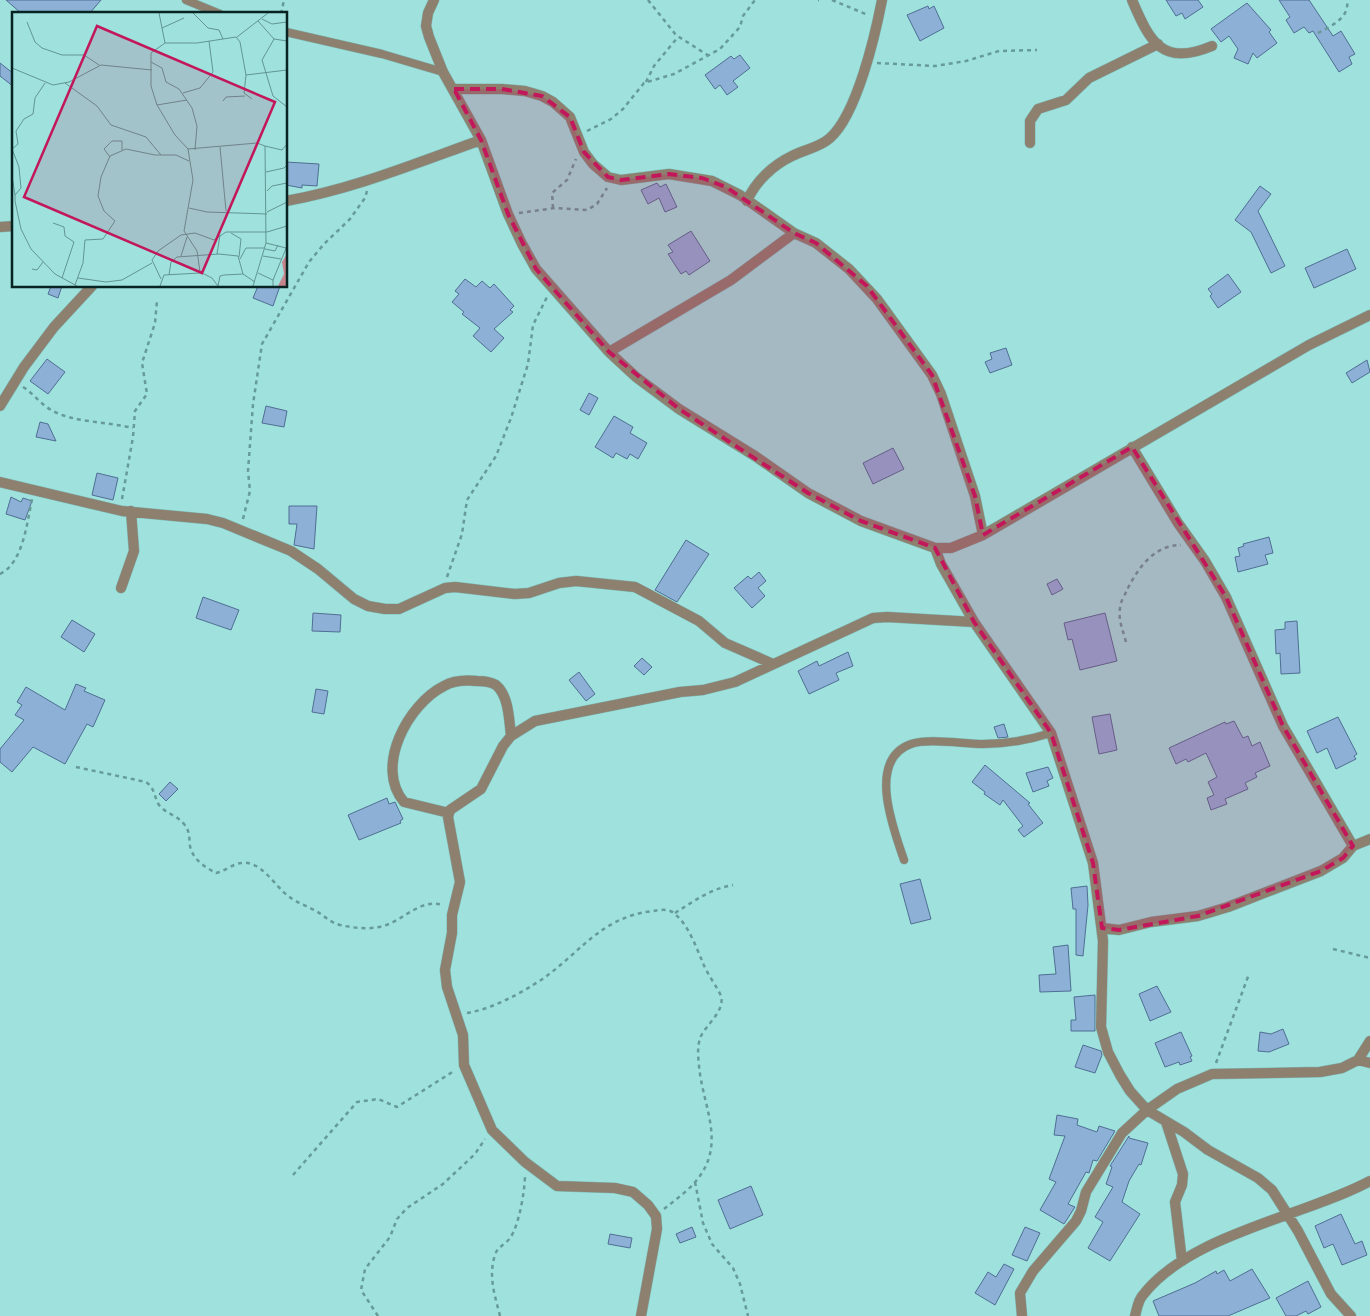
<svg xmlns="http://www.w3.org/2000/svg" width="1370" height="1316" font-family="'Nunito Sans',sans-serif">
  <rect width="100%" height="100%" fill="#9ee1dd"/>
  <path fill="#8db0d6" stroke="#4f6f93" d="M6,0H101L89,14H22Z
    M1166,0H1198L1203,7L1185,19L1182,13L1176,16Z
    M1279,0H1309L1333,36L1341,31L1355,54L1349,57L1352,64L1339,72L1313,31L1309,33L1304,27L1294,33L1286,20L1290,17Z
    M1247,3L1271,30L1269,32L1277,43L1257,58L1253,53L1248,64L1234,58L1238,49L1229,36L1221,42L1211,29Z
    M928,6L929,9L934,6L944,28L920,41L907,15Z
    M740,55L750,68L733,81L738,87L727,95L720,85L715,89L705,75L731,56L734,59Z
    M0,63L14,74V87L0,76Z
    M286,162L319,164L317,186L302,185V188L286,185Z
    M657,183L660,187L666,184L677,207L665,212L659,198L648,204L641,190Z
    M1260,186L1271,194L1258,211L1285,266L1271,273L1251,232L1235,220Z
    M691,231L710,261L689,275L686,271L681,274L668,254L673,252L668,245Z
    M1347,249L1356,269L1314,288L1305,268Z
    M1228,274L1241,292L1218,308L1210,296L1212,294L1208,289Z
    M465,279L476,287L482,281L490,288L494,284L514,306L510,310L513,312L494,329L504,338L491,352L473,336L480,328L462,314L464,312L452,302L459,294L455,291Z
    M51,286H62L58,298L48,294Z
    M258,286H280L273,306L253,298Z
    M1006,348L1012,365L990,373L985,362L992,359L990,353Z
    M47,359L65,372L48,394L30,381Z
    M1367,360L1370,372L1352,383L1346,373Z
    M589,393L598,398L589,415L580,410Z
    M266,406L287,411L284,427L262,423Z
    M614,416L633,427L630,433L647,443L638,459L630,454L627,459L616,453L613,458L595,447Z
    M40,422L48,424L56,441L36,437Z
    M893,448L904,469L873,484L863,463Z
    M97,473L118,478L113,500L92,495Z
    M11,497L21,502L23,498L32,501L25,520L6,514Z
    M289,506H317L314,549L294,545L297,524H289Z
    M1269,537L1273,553L1265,555L1268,564L1238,572L1235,557L1240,556L1238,548L1244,546L1243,544Z
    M686,540L709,554L677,602L655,590Z
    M759,572L766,581L758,588L765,596L752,608L734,588L748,576L751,579Z
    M1057,579L1063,589L1052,595L1047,584Z
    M203,597L239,610L231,630L196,618Z
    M313,613L341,615L340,632L312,631Z
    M1105,613L1117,661L1080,670L1072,639L1068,640L1064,623Z
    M72,620L95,634L84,652L61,637Z
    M1297,621L1300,673L1281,674L1280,653L1276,654L1275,630L1285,629V622Z
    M848,652L853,666L836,673L839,680L809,694L798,671L817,661L819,666Z
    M642,658L652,667L644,675L634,666Z
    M579,672L595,694L586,701L569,680Z
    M76,684L86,688L84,691L105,700L93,727L87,724L65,764L33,747L12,772L0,762V749L24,720L15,715L22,705L17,702L26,687L65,710Z
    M316,689L328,691L324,714L312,712Z
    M1110,714L1117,750L1099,754L1092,717Z
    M1338,717L1357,754L1354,756L1356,759L1336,769L1327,748L1317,753L1307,731Z
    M1234,721L1243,738L1248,736L1252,746L1260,742L1270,766L1255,773L1257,777L1245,783L1248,789L1225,799L1227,804L1211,810L1207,798L1214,795L1208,782L1217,777L1206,753L1188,762L1186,759L1176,764L1169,748L1225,722L1226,724Z
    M1004,724L1008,737L998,738L994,727Z
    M985,765L1030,803L1028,804L1043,823L1024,837L1018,830L1023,826L1003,800L1000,805L984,794L985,792L972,782Z
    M1048,767L1053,778L1047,781L1049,786L1033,792L1026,773Z
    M170,782L178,789L166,801L159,794Z
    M387,798L389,804L395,802L403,819L400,821L401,823L359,840L348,815Z
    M920,879L931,919L911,924L900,884Z
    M1087,886L1088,905L1083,956L1076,955V909H1073L1071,888Z
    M1068,945L1071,991L1040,992L1039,975L1056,974L1053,947Z
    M1157,986L1171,1012L1150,1021L1139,994Z
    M1095,995V1031H1071V1020H1076L1074,997Z
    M1283,1029L1289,1044L1269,1052L1258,1051L1260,1032L1271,1034Z
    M1181,1032L1192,1056L1190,1057L1192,1061L1180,1065L1179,1062L1165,1067L1155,1043Z
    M1083,1045L1101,1051L1102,1055L1095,1073L1075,1067Z
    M1057,1115L1078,1119L1077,1125L1097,1132L1099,1126L1115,1131L1097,1161L1093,1160L1089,1173L1086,1172L1068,1204L1075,1207L1064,1224L1040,1210L1056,1182L1049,1179L1065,1136L1054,1135Z
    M1129,1136V1138L1148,1143L1141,1165L1139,1164L1129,1181L1122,1202L1140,1214L1110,1261L1088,1248L1103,1222L1095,1217L1113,1187L1106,1184L1112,1167L1110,1166Z
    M751,1186L763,1215L730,1229L718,1200Z
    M1341,1214L1355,1244L1362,1241L1367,1255L1342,1265L1333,1244L1324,1248L1315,1226Z
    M692,1227L696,1237L680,1243L676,1234Z
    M1025,1227L1040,1233L1027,1261L1012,1255Z
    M610,1234L632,1238L630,1248L608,1244Z
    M1004,1264L1014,1269L995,1305L975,1293L988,1272L996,1277Z
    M1252,1269L1270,1298L1228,1316H1159L1153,1301L1195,1283L1216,1271L1217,1274L1224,1270L1230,1281Z
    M1308,1281L1321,1307L1308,1314L1306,1311L1296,1316H1286L1276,1298Z"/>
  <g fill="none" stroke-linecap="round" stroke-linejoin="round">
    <g stroke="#80bbb8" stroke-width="9">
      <path id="lane" d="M186,0L220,14
        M286,32L382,54L443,72
        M904,860C894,830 866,760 911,744C929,738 963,744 983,744C1007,744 1029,740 1051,733"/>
    </g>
    <g stroke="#80bbb8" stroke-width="11">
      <path id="street" d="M434,0L428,13L426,26L429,37L443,72L481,140L508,214L522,244L536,269L609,352L636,377L679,409L755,456L808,493L861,521L935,548H951L983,535L1309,345L1370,315
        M1132,0C1150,42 1162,67 1212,46
        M454,89H502L525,91L542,96L553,102L570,117L584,152L593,164L608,177L621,180L669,174L712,181L740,195L794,233L816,243L849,269L877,299L932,375L941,394L975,496L983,535
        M1030,143V121L1038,109L1066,100L1089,78L1158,44
        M286,201C354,189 416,163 481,140
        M747,201C755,182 773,165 792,156C805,149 819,148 830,138C857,114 875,36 882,0
        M0,227L14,226
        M609,352L731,280L794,233
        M0,406L24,367L54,327L92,286
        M1132,447L1178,523L1205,561L1226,597L1283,726L1353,846
        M0,482L122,511L207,519L223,523L291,551L318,569L354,599L368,606L385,609H399L445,588L455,587L515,594L529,593L559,583L576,581L635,587L699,621L725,643L773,664
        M935,548L941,564L974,622L1051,733L1093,863L1103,941L1101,1027L1108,1052L1120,1075L1130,1091L1147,1110L1184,1132L1208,1150L1258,1178L1272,1190L1298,1231L1331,1294L1351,1316
        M121,588L134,551L131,511
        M449,813L404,802C374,767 408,704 444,686C454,680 466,680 477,681C483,681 491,682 496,685C509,696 509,720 511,736
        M1102,928L1119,930L1151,922L1198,916L1228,907L1321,871L1343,858L1353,846L1370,839
        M1358,1060L1370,1063
        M1166,1122L1183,1174L1182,1185L1175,1202L1182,1261
        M641,1316L657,1229L656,1216L648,1205L633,1192L615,1188L557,1186L525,1162L492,1130L464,1065L463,1035L447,987L445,970L452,933V915L460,882L448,817L450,810L481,789L503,746L511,736L535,721L680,692L703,690L735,682L873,618L887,617L974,622
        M1022,1316L1020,1293L1033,1271L1076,1221L1081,1211L1086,1192L1122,1133L1147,1110L1177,1089L1212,1074L1320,1072L1342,1068L1358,1060L1370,1041
        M1135,1316C1137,1309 1138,1300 1143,1295C1190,1234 1303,1217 1370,1181"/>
    </g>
    <path stroke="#669b98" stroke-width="2.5" stroke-dasharray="4 4" stroke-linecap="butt" d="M648,0L676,35L709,56
      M818,0H819
      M832,0L868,15
      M281,14L284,0
      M1318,33C1331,26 1350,18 1347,0
      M877,63L935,66L966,61L999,51L1037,50
      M646,82L654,66L678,37
      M587,131L611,119L623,109L644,83L674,74L720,49L740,27L743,16L755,0
      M553,208L552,193L567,180L576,159
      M519,213L555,208L587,210L597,204L607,188
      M23,387C34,394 41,405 53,411C72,422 109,422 133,428
      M122,499L133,437L135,411L147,394L142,363L155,323L157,301
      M243,519L250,491L248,471L253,404L262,344L309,262L324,244L350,219L365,198L367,191
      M0,574C23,563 27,523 32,499
      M447,577L462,534L467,500L496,456L511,418L528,364L533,325L547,297
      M1126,642C1123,630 1118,620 1120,608C1120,602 1125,595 1127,590C1138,568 1154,545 1181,545
      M76,767L146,782C155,788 154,797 159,805C166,814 177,815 184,824C190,831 189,837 190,846C193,860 205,867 216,873C225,871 233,864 241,863C261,860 274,885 287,895C295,902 305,905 314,910C324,915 329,922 340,925C354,928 369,930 383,926C403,921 420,898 443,905
      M675,913C694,901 710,889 733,885
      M1333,949L1370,958
      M467,1013C490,1009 514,997 533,985C577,959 597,917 653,911C660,910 669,908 675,914C689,926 696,947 703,963C706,972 719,990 721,996C725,1011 707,1024 701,1036C697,1045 698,1056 699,1066C703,1108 727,1144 696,1181C687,1192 675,1200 664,1209
      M1216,1063L1249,974
      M293,1175L357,1102L378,1099L397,1107L454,1071
      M695,1182L703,1223L712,1244L733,1268L740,1284L748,1316
      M378,1316L361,1290L365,1269L390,1237L397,1219L407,1208L443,1184L475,1154L485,1139
      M500,1316C495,1296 488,1276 495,1255C497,1247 505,1245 510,1238C519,1226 525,1190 525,1175"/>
    <use href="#lane" stroke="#8e806f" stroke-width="8"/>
    <use href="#street" stroke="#8e806f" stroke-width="10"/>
  </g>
  <path fill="#c2185b" fill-opacity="0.2" stroke="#c2185b" stroke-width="4" stroke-dasharray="10 6" stroke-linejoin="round" d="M454,89H502L542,96L570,117L584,152L608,177L621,180L669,174L702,178L726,187L794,233L816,243L867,286L932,375L975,496L983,535L1132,447L1226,597L1283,726L1353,846L1343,858L1321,871L1198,916L1119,930L1102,928L1093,863L1051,733L974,622L935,548L861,521L808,493L679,409L609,352L536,269L508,214L481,140Z"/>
  <g transform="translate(12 12)">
    <rect width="275" height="275" fill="#9ee1dd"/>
    <path d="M275,242V274H266L272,262L270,250Z" fill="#c6848c"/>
    <path fill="none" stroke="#629592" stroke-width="1" d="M147,1L153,31M181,1L196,16L207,18L211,27M250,7L260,12L275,10M246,9L262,27L275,29M15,10L23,30L30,36L50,43H72L87,53M150,16L172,6M225,25L256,1M262,27L250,48L261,84L275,95M139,50L150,56L154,70L167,77L180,96L185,114L183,138M0,56L41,73L57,70L89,53L140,58M234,63L232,81L240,87M33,71L23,86L21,102L12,107L4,119L6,132L0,137L7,155L9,176L3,183V189L9,217L19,237L43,262L65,274M53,71L85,94L99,113L134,125L149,143M171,81L188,76L201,60L197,29M211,89L214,85L233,84M145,93L175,88M253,134L270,138L275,132M208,135L214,199M176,137L181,168L172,219L185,239L188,260L200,266L206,274M98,145L92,137L100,129H110V138M254,160L272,156L275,153M0,164L3,183M255,179L260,174L275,171M177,196L195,200L255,202M255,200L275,190M41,211L52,215L53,224L62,230L50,266M219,221L229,227L227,245M254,231L274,236M253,237L263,239L266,233M205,242L208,223M169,244L175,225M251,244L269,247M228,247L234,236H253M20,257L25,258L31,250M246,261L261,268V274M157,263L159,250L165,245L207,242L226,244L231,262M66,266L94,270L110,268L140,251M149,267L140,248L146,239L169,223L183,221L202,228L214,220H255L275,214M261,268L275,234M63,273L71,251L73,228L91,227L103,209L92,199L86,184L89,165L98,144L114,137L143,143H164L177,149M148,274L152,263L188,261M206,274L208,264L212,263L231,262L243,270M241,274L254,231L253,134L245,131L176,137L163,123L145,93L139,74V41L153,31H185L224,25L228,30L234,63L275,58"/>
    <path fill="#c2185b" fill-opacity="0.15" stroke="#c2185b" stroke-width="2.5" d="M85,14L263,90L190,261L12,185Z"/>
    <rect width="275" height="275" fill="none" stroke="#072322" stroke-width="2.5"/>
  </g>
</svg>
